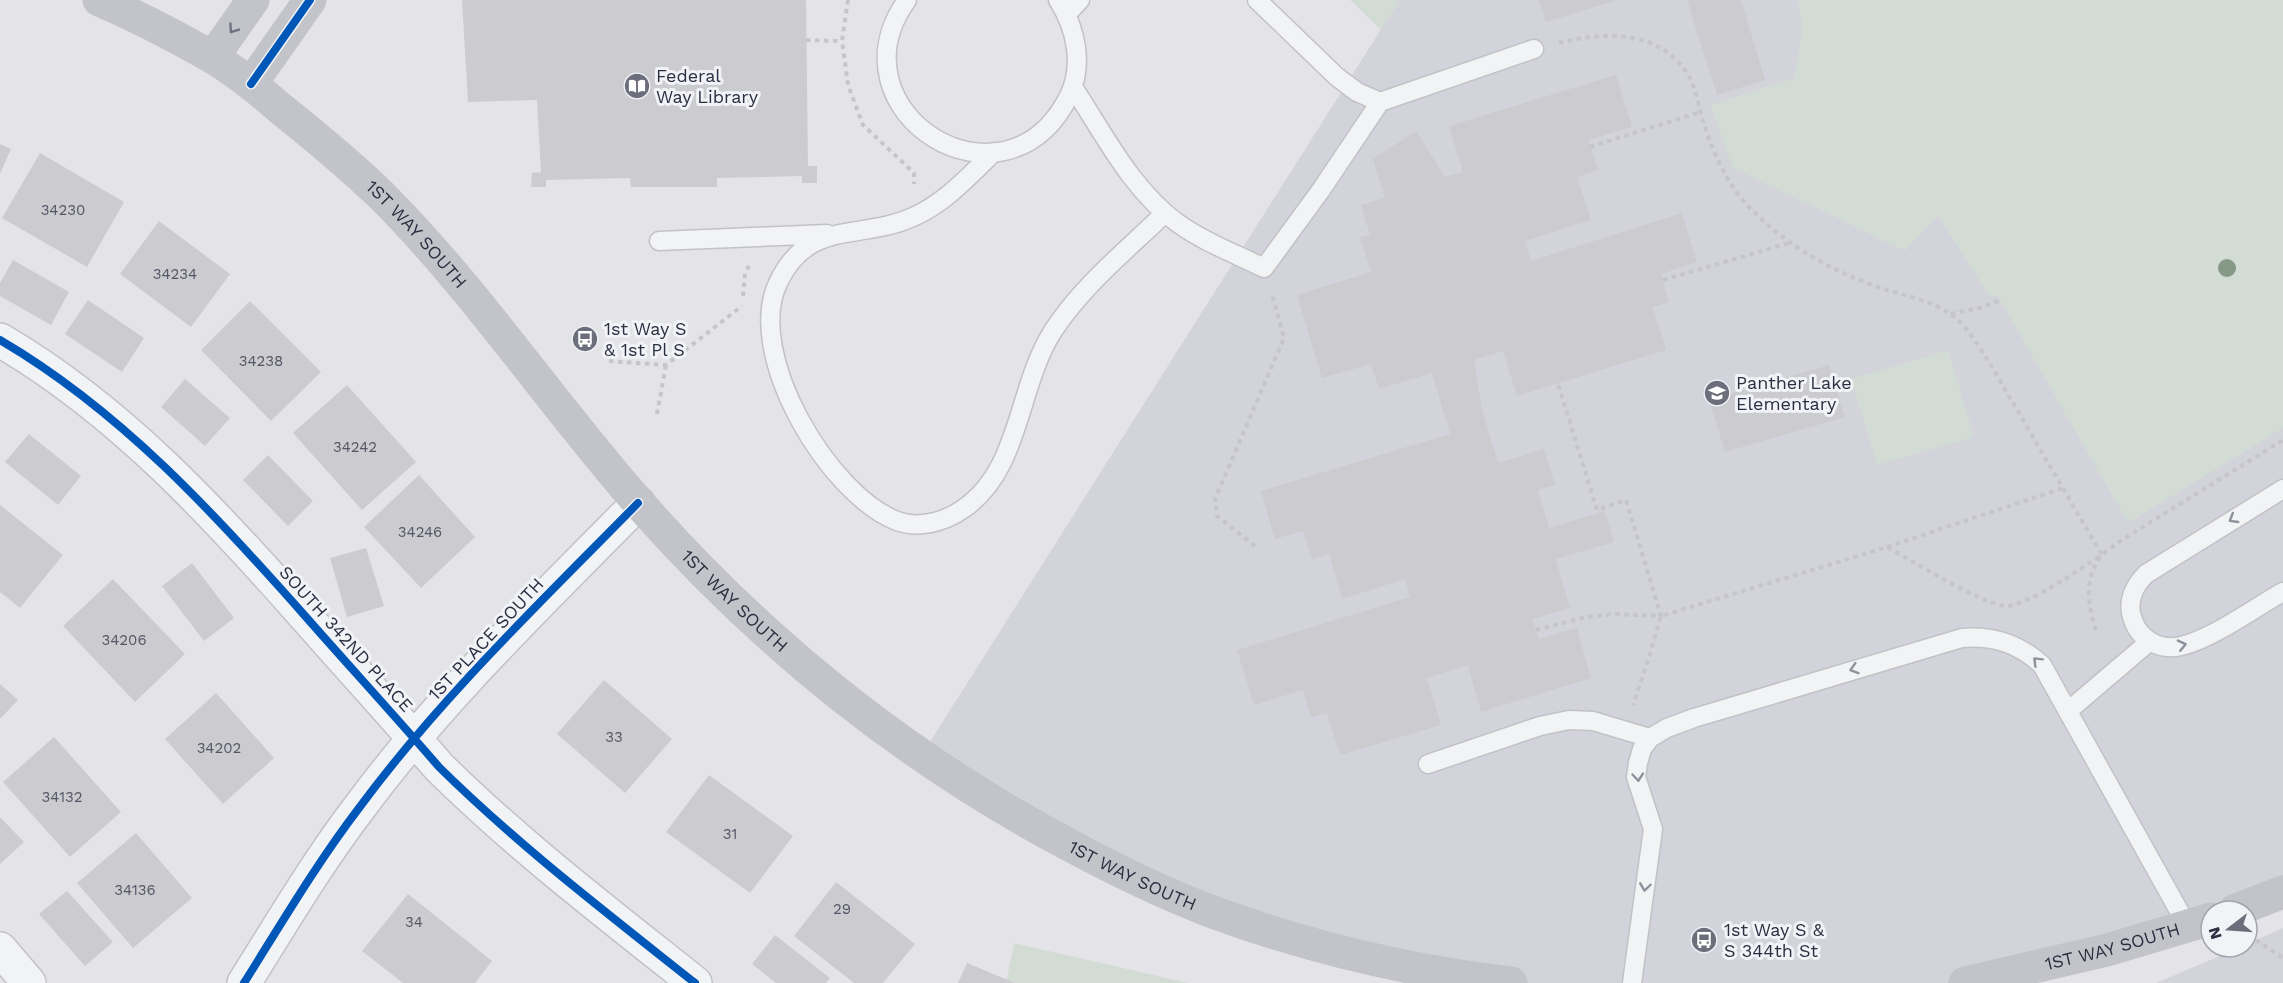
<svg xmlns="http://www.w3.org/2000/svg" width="2283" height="983" font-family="'Work Sans',sans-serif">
  <rect width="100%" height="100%" fill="#e4e4e8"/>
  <path fill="#d2d3db" d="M1396,0H2283V892L1965,983H1511L1294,938L921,756L1397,4Z
    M2283,928V983H2156L2241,947H2247V944Z"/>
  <path fill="#d2dbd4" d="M1350,0H1396L1398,4L1381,30Z
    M1797,0H2283V428L2128,523L2000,300L1996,295L1990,297L1938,216L1905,251L1733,168L1710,105L1794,78C1799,52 1806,25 1797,0Z
    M1948,350L1974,437L1877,465L1851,379Z
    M1014,943L1188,983H1006Z"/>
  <path fill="#ccccd0" d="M462,0H806L808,166H817V183H802V176L717,178V187H631L630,178L546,180V187H531L532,173L541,172L537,100L468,102Z
    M1539,0H1614V1L1546,22Z
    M1687,0H1741L1765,80L1717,95Z
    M1616,75L1632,127L1588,140L1598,170L1577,177L1591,220L1525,241L1531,261L1682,213L1697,262L1661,274L1669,302L1653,307L1666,350L1517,396L1503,351L1474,360L1482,409L1498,463L1544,449L1555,485L1538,490L1549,528L1605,511L1614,542L1556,559L1570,608L1533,619L1539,639L1577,628L1591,678L1481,712L1468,665L1427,678L1441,725L1340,755L1327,713L1311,717L1303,690L1254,705L1237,650L1410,597L1405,579L1342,599L1329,554L1312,559L1303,531L1275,539L1261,491L1450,434L1432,373L1379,389L1371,364L1322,378L1297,295L1371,272L1360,237L1370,235L1361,205L1385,198L1373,159L1416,131L1445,177L1463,172L1449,126Z
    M0,144L11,149L0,174Z
    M40,153L124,202L87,267L2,218Z
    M159,221L230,274L191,327L120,274Z
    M13,260L69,292L51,325L0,296V283Z
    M88,300L144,338L122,372L65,334Z
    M250,301L321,372L271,421L201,350Z
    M1829,365L1845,417L1725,452L1709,400Z
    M185,379L230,418L205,446L161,407Z
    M347,385L416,462L362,510L293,433Z
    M29,434L81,476L58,505L5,462Z
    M268,455L313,501L288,526L243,480Z
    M419,475L475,537L421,588L364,527Z
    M0,505L63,555L20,608L0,592Z
    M366,548L384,606L347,617L330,558Z
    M192,563L234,618L204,641L162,586Z
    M113,579L185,654L135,702L63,626Z
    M604,680L672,739L625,793L557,734Z
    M0,684L18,700L0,719Z
    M216,693L274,758L223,804L165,739Z
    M54,737L121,812L70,857L3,782Z
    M709,775L793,836L750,893L666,832Z
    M0,817L24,842L0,864Z
    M136,833L192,898L133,948L77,883Z
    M836,882L915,944L883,983H854L794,936Z
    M67,891L113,942L85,966L39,914Z
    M408,894L492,961L475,983H403L362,951Z
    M775,935L830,978L826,983H776L752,964Z
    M967,963L1015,983H958Z"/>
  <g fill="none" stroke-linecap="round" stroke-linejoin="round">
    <g stroke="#c2c2c6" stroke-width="21">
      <path id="lane" d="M907,0C827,112 1005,224 1069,96C1084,65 1076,28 1058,0
        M1257,0L1337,77L1357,92L1380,102L1534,49
        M1067,14L1080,0
        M1073,87C1104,134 1132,191 1179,224C1204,242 1236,254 1264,268L1321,190L1380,102
        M994,152C969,176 945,203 913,217C861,241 808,218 778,283C744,354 829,495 897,521C918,529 945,522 963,509C1021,470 1017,387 1053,331C1082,286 1127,250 1165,213
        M659,241L827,234
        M2283,489L2146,574C2134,586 2126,602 2133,620C2140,640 2160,651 2181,646C2212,639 2254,608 2283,592
        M2068,711L2149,642
        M1428,764L1540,726L1569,720L1593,721L1650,738
        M1632,983L1653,829L1636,777L1638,763L1642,749L1650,738L1667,728L1694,718L1962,638C1994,635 2019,644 2042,665L2188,927"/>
    </g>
    <g stroke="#c2c2c6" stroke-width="36">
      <path id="street" d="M0,340C120,410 215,514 306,617C350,667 395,716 439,767C518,845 607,913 695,983
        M0,949L29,983
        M244,983C281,924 317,863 359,808C441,697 542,601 638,503"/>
    </g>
    <path stroke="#c5c5ca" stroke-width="4" stroke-dasharray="4.5 4.5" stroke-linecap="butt" d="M848,0L842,41L848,85L863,125L914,173V184
      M806,40L842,41
      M1559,43C1603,31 1659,30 1687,73C1696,87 1698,105 1703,121C1713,153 1728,187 1753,211C1790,248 1832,271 1881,288C1903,295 1929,300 1949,313C1966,324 1978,346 1989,362L2102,555C2078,570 2034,602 2008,606C1988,608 1909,559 1887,547L1661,616L1646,667L1633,705
      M1590,147L1700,112
      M1663,280L1789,243
      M743,296L745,273L749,266
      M1951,314L1983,307L2000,300
      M609,361L666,365L742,306
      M657,414L666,365
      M1255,546L1217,516L1215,499L1284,338L1272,294
      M1887,547L2063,488
      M1536,630L1586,617L1612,614L1661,616L1626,500L1597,510L1558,384
      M2096,630C2088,607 2084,579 2100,557C2106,550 2115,545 2122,540L2283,440
      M2256,940L2283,958"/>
    <use href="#lane" stroke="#f2f3f5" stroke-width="18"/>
    <use href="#street" stroke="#f2f3f5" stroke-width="33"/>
    <g stroke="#c3c4ca" stroke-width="33">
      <path id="s1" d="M99,0C137,16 175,36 210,56C236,71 259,90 281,109C316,137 350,165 382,196C476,290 550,402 638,502C761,642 908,760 1073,847C1118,871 1163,893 1210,911C1307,947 1409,971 1511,983"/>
      <path d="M213,57L253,0"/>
      <path d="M251,84L310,0"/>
      <path d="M2234,911L2283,892"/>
      <path id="s2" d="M1965,983L2107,950L2211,919"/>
    </g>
    <g stroke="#f1f3f7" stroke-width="11">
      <path id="cycleway" d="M251,84L310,0
        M0,340C120,410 215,514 306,617C350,667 395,716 439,767C518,845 607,913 695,983
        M244,983C281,924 317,863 359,808C441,697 542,601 638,503"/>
    </g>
    <use href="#cycleway" stroke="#0057b8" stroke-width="8"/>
  </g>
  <circle fill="#869987" cx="2227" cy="268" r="9"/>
  <defs><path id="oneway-chevron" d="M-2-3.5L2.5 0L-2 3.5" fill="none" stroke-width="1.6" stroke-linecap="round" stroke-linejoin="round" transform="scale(1.5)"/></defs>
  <use stroke="#6f727f" href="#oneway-chevron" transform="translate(233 29) rotate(125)"/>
  <g stroke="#8e919b">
    <use href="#oneway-chevron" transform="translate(2233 519) rotate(149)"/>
    <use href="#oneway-chevron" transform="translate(2182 645) rotate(-13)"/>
    <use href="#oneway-chevron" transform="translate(2037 661) rotate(-135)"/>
    <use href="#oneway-chevron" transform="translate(1854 669) rotate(163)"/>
    <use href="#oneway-chevron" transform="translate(1638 777) rotate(85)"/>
    <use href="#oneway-chevron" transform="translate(1645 887) rotate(98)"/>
  </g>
  <defs>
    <g id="library-disc" transform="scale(1.35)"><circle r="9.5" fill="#6c6e7b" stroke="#f1f3f7"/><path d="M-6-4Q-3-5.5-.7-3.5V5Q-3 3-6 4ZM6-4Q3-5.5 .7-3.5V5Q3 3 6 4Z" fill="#fff"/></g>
    <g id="bus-disc" transform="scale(1.35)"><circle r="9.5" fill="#6c6e7b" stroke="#f1f3f7"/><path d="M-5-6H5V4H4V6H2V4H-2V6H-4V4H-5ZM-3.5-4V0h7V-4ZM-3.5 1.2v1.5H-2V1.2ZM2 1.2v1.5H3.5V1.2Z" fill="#fff"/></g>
    <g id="school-disc" transform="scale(1.35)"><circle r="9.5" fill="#6c6e7b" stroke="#f1f3f7"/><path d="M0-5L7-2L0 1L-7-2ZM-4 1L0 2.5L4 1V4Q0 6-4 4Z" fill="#fff"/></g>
  </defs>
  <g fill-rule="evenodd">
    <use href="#library-disc" x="637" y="86"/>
    <use href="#bus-disc" x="585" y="339"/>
    <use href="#school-disc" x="1717" y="393"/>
    <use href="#bus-disc" x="1704" y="940"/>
  </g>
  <g text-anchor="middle" stroke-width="6" stroke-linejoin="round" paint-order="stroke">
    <g font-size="15" fill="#545766">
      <text x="63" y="215">34230</text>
      <text x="175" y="279">34234</text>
      <text x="261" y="366">34238</text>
      <text x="355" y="452">34242</text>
      <text x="420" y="537">34246</text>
      <text x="124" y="645">34206</text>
      <text x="614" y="742">33</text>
      <text x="219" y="753">34202</text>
      <text x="62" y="802">34132</text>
      <text x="730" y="839">31</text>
      <text x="135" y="895">34136</text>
      <text x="842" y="914">29</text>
      <text x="414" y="927">34</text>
    </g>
    <g font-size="18" fill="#2b2f41" stroke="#f1f3f7" text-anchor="start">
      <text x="656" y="82">Federal<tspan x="656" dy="21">Way Library</tspan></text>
      <text x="604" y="335">1st Way S<tspan x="604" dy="21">&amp; 1st Pl S</tspan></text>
      <text x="1736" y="389">Panther Lake<tspan x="1736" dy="21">Elementary</tspan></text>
      <text x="1724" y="936">1st Way S &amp;<tspan x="1724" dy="21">S 344th St</tspan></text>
    </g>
    <g font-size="18" fill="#2b2f41" stroke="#f1f3f7">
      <text dy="6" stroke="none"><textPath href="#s1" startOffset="398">1ST WAY SOUTH</textPath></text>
      <text dy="6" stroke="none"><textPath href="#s1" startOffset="884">1ST WAY SOUTH</textPath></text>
      <text transform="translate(346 639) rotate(48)" y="6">SOUTH 342ND PLACE</text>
      <text transform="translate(486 639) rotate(-47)" y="6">1ST PLACE SOUTH</text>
      <text dy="6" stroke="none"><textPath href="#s1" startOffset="1370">1ST WAY SOUTH</textPath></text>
      <text dy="6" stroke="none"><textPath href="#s2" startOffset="152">1ST WAY SOUTH</textPath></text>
    </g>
  </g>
  <g transform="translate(2229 929) rotate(253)"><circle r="28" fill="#f1f3f7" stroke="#a2a5ae" stroke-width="1.5"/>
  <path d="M0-4.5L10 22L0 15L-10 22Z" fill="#6c6e7b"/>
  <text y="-9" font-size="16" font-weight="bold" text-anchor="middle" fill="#2b2f41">N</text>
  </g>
</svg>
